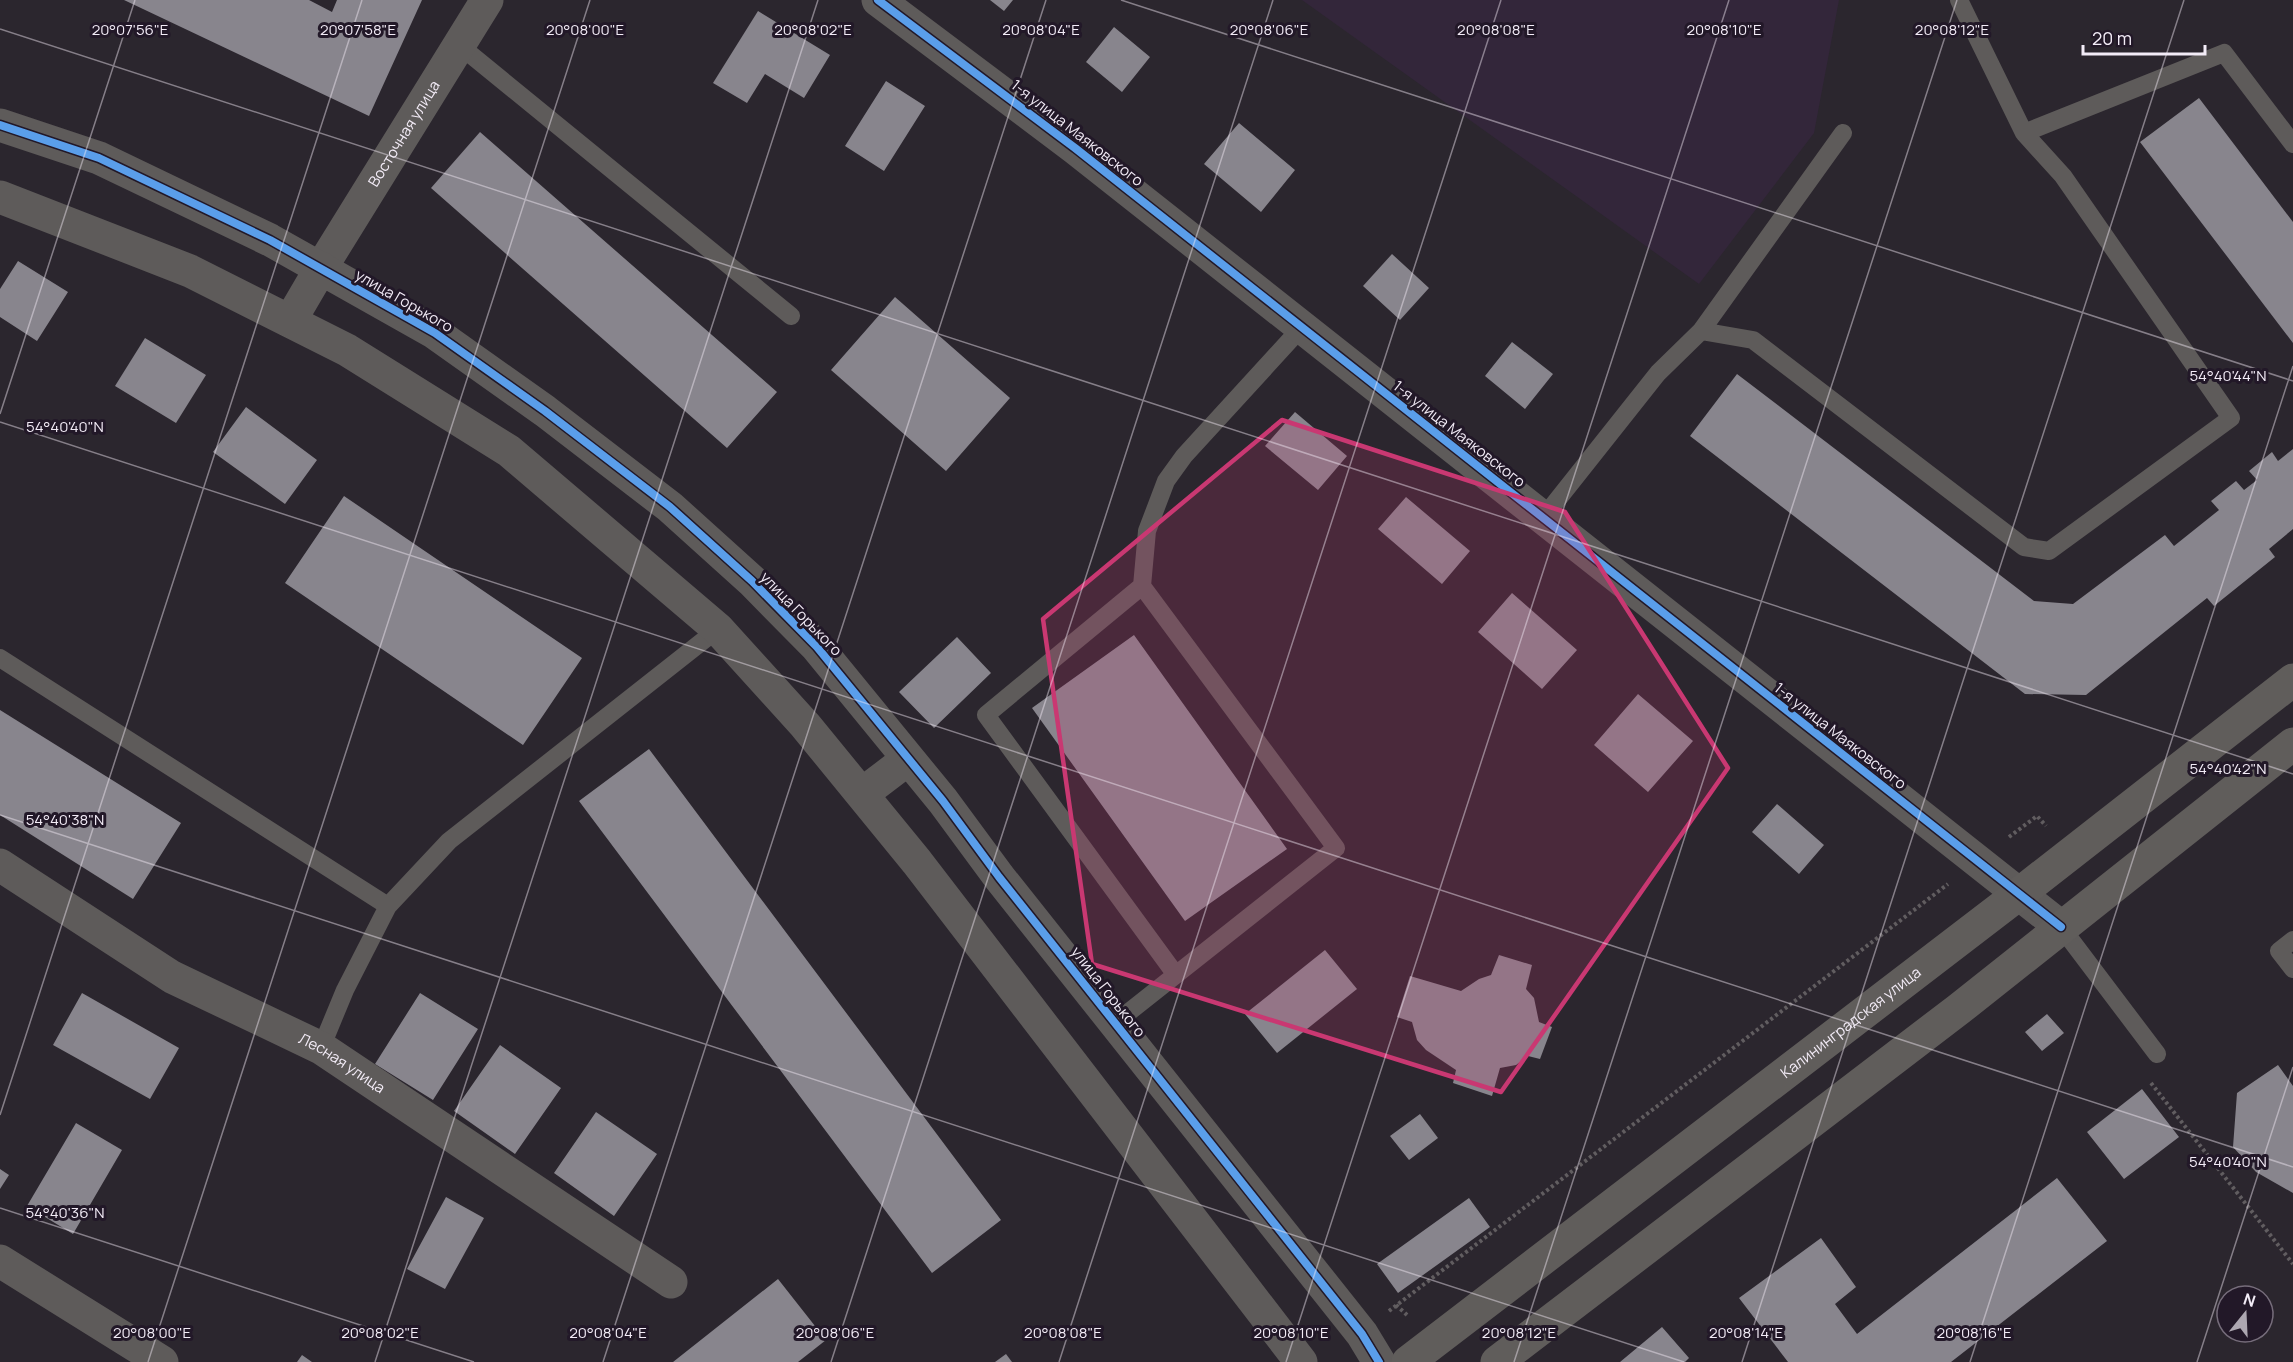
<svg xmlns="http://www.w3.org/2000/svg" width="2293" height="1362" font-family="Manrope,sans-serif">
  <rect width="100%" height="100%" fill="#2b262e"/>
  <path fill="#33263a" d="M1302,0H1839L1814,133L1699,284Z"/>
  <path fill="#88858d" d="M124,0H309L332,12L337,0H422L369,116Z
    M990,0H1013L1004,11Z
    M758,11L830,55L804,98L765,74L747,103L713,83Z
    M1114,27L1150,57L1122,92L1086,62Z
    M886,81L925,106L884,171L845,146Z
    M2199,98L2293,222V343L2140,142Z
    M1239,123L1295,170L1261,212L1204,164Z
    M480,132L777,392L727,448L431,188Z
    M1392,254L1429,288L1400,320L1363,286Z
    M18,261L68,292L37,341L0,317V289Z
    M895,297L1010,398L946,471L831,370Z
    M145,338L206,375L176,423L115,386Z
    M1512,342L1553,374L1525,409L1485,376Z
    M1737,374L2034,601L2073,604L2165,535L2174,546L2219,510L2211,501L2236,481L2244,490L2257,480L2249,471L2272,452L2278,461L2293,449V529L2269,549L2275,557L2214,606L2207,598L2086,695L2025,694L1690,436Z
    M246,407L317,460L285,504L213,452Z
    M1295,412L1347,456L1318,490L1265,446Z
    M344,496L582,658L523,745L285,583Z
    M1406,497L1470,551L1442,584L1378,529Z
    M1512,593L1577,650L1542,689L1478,632Z
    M1134,635L1287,849L1185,921L1032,708Z
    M957,637L991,673L934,728L899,692Z
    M1638,694L1693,741L1648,792L1594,745Z
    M0,710L181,823L133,899L0,815Z
    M649,749L1001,1220L932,1273L579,801Z
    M1777,804L1824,845L1799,874L1752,832Z
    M1325,950L1357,989L1277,1053L1245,1014Z
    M1499,955L1532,965L1526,989L1534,998L1539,1022L1552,1027L1540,1059L1528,1056L1516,1065L1500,1068L1492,1096L1453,1083L1456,1070L1426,1050L1417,1040L1412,1022L1397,1017L1410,976L1461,991L1479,979L1491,975Z
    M82,993L179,1048L150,1099L53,1045Z
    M420,993L478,1029L433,1100L375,1064Z
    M2047,1014L2064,1033L2042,1051L2025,1032Z
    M500,1045L561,1088L515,1154L454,1111Z
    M2278,1065L2293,1086V1193L2256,1172L2233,1147L2237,1093Z
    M2142,1089L2179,1137L2124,1179L2087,1132Z
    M596,1112L657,1154L614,1216L554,1173Z
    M1420,1114L1438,1138L1409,1160L1390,1136Z
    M76,1123L122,1150L73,1234L27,1206Z
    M0,1169L9,1175L0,1189Z
    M2057,1178L2107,1241L1951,1362H1788L1739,1298L1821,1238L1856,1287L1835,1304L1857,1334Z
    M446,1197L484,1218L445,1289L407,1269Z
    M1469,1198L1490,1227L1398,1293L1377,1264Z
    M778,1279L826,1340L798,1362H673Z
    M1662,1327L1689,1358L1685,1362H1620Z
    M1006,1354L1012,1362H995Z
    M302,1355L312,1362H297Z"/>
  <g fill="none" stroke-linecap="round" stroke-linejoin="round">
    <path stroke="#615d60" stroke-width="4" stroke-dasharray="3 3" stroke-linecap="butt" d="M2009,837L2037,816L2046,826
      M2151,1083L2293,1264
      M1396,1305L1407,1315
      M1389,1311L1948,884"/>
    <path stroke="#5e5b5a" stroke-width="18" d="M1959,0L2024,133L2224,53L2293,144
      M459,45L791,316
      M1701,331L1843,133
      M1543,518L1658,373L1701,331L1753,340L2024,547L2049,551L2231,418L2063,176L2024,133
      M1142,586L986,715L1176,975
      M0,658L388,906
      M2061,927L2157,1054
      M2293,940L2279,951L2293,969
      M1115,1023L1336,848L1142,586L1147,531L1166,481L1184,456L1302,327
      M321,1048L345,990L388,906L449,841L718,629"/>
    <g stroke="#5e5b5a" stroke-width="33">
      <path d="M878,0L1075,148L2061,927"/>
      <path id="s1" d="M321,268L487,0"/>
      <path id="s2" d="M0,865L172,977L321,1048L671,1282"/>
      <path d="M0,1261L162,1362"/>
    </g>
    <path stroke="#5e5b5a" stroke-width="33" d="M0,125L99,158L270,240L435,333L545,411L670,507L752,581L817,647L943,801L999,877L1362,1334L1379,1362
      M0,197L190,271L347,350L509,451L718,629L805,725L917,862L1301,1362
      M290,321L321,268
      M862,794L908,759"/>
    <g stroke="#605d5b" stroke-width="33">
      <path id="s3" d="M1408,1362L2019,894L2293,680"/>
      <path d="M1497,1362L1959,1009L2293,744"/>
    </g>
    <g stroke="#221828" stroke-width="11">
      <path id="cycleway" d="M878,0L1075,148L2061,927
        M0,125L99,158L270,240L435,333L545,411L670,507L752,581L817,647L943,801L999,877L1362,1334L1379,1362"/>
    </g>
    <use href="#cycleway" stroke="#5a9eea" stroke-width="8"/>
  </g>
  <path fill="#c93872" fill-opacity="0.2" stroke="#c93872" stroke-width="4.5" stroke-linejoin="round" d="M1282,420L1565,512L1728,768L1501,1092L1092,964L1043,619Z"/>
  <path fill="none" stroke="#f3ecf7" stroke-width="1.5" stroke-opacity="0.45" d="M1121,0L2293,381M0,29L2293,774M0,414L135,0M0,422L2293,1167M0,815L1684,1362M0,1115L362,0M0,1208L474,1362M148,1362L590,0M375,1362L818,0M603,1362L1046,0M831,1362L1273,0M1059,1362L1501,0M1286,1362L1729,0M1514,1362L1957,0M1742,1362L2184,0M1970,1362L2293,366M2197,1362L2293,1067"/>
  <g text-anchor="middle" stroke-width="6" stroke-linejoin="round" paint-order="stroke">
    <g font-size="15" fill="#f3ecf7" stroke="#221828">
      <text transform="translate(1077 133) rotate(38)" y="5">1-я улица Маяковского</text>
      <text dy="5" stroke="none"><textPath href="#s1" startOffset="158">Восточная улица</textPath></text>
      <text transform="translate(404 301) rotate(30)" y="5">улица Горького</text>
      <text transform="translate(1459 434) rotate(38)" y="5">1-я улица Маяковского</text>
      <text transform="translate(801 614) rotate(46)" y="5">улица Горького</text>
      <text transform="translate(1840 736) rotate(38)" y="5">1-я улица Маяковского</text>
      <text transform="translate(1108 992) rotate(52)" y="5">улица Горького</text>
      <text dy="5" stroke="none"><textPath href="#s3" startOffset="558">Калининградская улица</textPath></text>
      <text dy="5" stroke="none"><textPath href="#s2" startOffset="396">Лесная улица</textPath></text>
    </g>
  </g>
  <g font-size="15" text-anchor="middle" fill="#f3ecf7" stroke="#221828" stroke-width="6" stroke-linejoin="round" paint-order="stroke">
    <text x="130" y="35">20°07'56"E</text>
    <text x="358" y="35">20°07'58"E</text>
    <text x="585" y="35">20°08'00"E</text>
    <text x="813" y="35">20°08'02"E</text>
    <text x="1041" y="35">20°08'04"E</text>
    <text x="1269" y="35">20°08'06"E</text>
    <text x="1496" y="35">20°08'08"E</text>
    <text x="1724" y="35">20°08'10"E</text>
    <text x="1952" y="35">20°08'12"E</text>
    <text x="2228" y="381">54°40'44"N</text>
    <text x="65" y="432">54°40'40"N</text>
    <text x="2228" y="774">54°40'42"N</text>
    <text x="65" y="825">54°40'38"N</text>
    <text x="2228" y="1167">54°40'40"N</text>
    <text x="65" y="1218">54°40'36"N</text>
    <text x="152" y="1338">20°08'00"E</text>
    <text x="380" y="1338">20°08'02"E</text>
    <text x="608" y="1338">20°08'04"E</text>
    <text x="835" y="1338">20°08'06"E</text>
    <text x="1063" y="1338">20°08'08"E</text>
    <text x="1291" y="1338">20°08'10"E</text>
    <text x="1519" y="1338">20°08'12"E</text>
    <text x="1746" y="1338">20°08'14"E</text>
    <text x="1974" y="1338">20°08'16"E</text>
  </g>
  <g transform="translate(2245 1314) rotate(18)"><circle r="28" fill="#221828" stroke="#766d7b" stroke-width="1.5"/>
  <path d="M0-4.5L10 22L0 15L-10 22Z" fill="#ada7b1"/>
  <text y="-9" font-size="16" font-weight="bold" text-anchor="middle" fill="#f3ecf7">N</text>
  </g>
  <path d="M2083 45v9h122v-9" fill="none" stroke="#f3ecf7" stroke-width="3"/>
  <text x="2092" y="45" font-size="18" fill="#f3ecf7" stroke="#221828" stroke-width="4.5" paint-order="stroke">20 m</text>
</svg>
